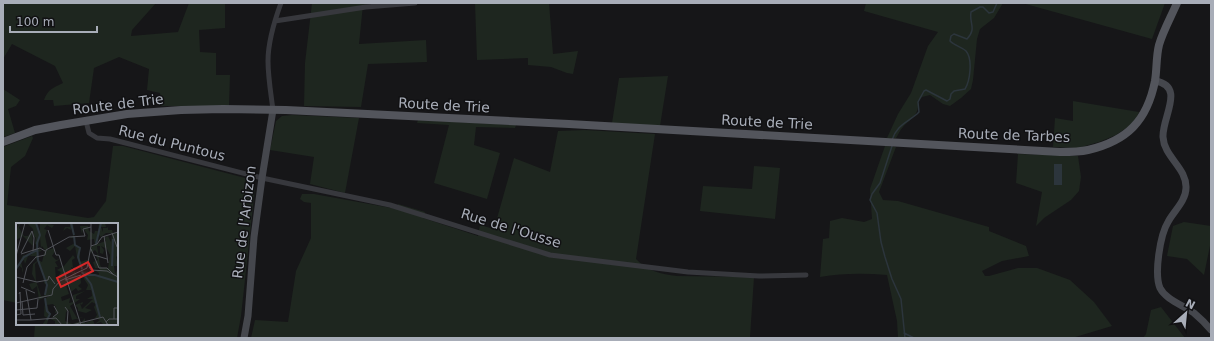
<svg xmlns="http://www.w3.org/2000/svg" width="1214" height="341" font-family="'DejaVu Sans',sans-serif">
  <rect width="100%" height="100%" fill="#161618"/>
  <path fill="#1e261f" d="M3,3H156L132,30L131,36L178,32L189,3H225V28L199,30L200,52L216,53V75H230L229,106H161L160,93L147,90L149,69L119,57L94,68L89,103L54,106L53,100H44C48,89 53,88 63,83L55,66L12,44L3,59Z
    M312,3H375L363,5L359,44L426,40L427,62L368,64L361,107L304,106L305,63Z
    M475,3H549L553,54L578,51L573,74L567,73L551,67L528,65V58L477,60Z
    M866,3H1003L994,18L980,29L977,39L973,80L971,89L961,98L950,106L943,104L930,95L922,97L918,101C919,116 912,117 903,127C900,130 898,135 896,138H887L898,114L911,93L928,46L938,32L864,11Z
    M1022,3H1165L1152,39Z
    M668,76L660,126L612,123L619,78Z
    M3,89L20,100L16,106L8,109L15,133L3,137Z
    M1073,101L1139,112L1134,123L1116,135L1099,142L1078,148L1053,147L1055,118L1073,121Z
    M292,115L359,118L345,193L310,184L314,157L270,150L276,121L282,116Z
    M418,120L516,125L515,128L476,127L474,145L500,153L487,199L434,183L449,125L417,123Z
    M585,130L655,134L636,259C647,271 661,274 677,276L754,277L750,337L251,338L255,320L288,322L296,271L311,238V203L304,202L300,199L302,194H314L397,209L398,204L425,212L423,218L478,236L480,225L494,229L514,158L550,172L558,131Z
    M32,136L33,138L25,156L11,167L7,205L88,218L94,217L106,201L113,146H123L249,179L255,188L241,316L237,338H34L35,324H117V224H17V303L3,300V147Z
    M885,146L896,147L879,192L883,200L898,201L989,227V231L1026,246L1029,256L1002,261L982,271L985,276H989L1018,268H1037L1070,280L1094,302L1112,326L1072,338H898L897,321L887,275C865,273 842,273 820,277L823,239L829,238L830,221L842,218L864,222L872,219L870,189Z
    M1018,154L1078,156L1081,177L1079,191L1071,200L1044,218L1036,226L1042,192L1016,183Z
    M754,166L780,168L775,219L700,211L703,186L752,189Z
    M1184,222L1211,226V241L1204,275L1187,259L1167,256L1173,226Z
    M1161,307L1185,338H1143L1146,334L1151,310Z"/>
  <path fill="#2c353c" d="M1054,164H1062V185H1054Z"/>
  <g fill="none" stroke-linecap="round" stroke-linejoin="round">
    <path stroke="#2c353c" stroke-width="1.5" d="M892,140C897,125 906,123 917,114L919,112L918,102L924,91L926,90L947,101L950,99L951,94L954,91L965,89C970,81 973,59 966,51C962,47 955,46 950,41L951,36L954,34L967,39C977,28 969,24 971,12L980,7H983L989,13L993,12L997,3
      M892,146L880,183L872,194L870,200L877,213L881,242L885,257L892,279L901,299L905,338
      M904,333L914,338"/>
    <path stroke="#37383d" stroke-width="5" d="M275,21L366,7L415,3
      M273,110C271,94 268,77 268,61C268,41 274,22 281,3
      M86,121L89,133L97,138L110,139L262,178L390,205L550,255L688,272L759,276L806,275"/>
    <path stroke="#45474d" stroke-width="7" d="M1155,81C1186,86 1162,117 1163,137C1164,157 1187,168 1186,188C1186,201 1173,212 1168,222C1160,235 1154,274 1160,288C1166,300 1183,305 1194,313C1200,318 1206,324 1211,330
      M244,338L248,316L254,237L262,178L273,110"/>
    <path stroke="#53555c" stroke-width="8" d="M3,142L35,130L61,125L127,114L181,110L223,109L286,110L569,124L1060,152C1069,152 1079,152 1088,150C1127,141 1147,121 1155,81C1157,69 1156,57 1159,45C1163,31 1171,17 1177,3"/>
  </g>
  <g text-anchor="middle" stroke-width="3" stroke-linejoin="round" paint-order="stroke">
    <g font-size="14" fill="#a8adb8" stroke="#111113">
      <text transform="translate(118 104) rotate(-7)" y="5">Route de Trie</text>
      <text transform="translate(444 105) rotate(3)" y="5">Route de Trie</text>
      <text transform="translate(767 122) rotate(3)" y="5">Route de Trie</text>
      <text transform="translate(1014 135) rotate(2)" y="5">Route de Tarbes</text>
      <text transform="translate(172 143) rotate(14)" y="5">Rue du Puntous</text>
      <text transform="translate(244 222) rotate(-83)" y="5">Rue de l'Arbizon</text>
      <text transform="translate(511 228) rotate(17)" y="5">Rue de l'Ousse</text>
    </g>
  </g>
  <g transform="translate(16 223)">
    <rect width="102" height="102" fill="#161618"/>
    <path d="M11,0H20L22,8H24V0L38,2L36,5L31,2L28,6L31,7L29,13L32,27L38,25L39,28L36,33L40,37L44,36L39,39L42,44H39L40,57L45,49L41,47L48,43L57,32L59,35L56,37L57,45L55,44L57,50L50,49L52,56L59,48L61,54L64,52L65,60L62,63L66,66L62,68L60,65L55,69L54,63L50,62L53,71L45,74L46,78L54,75L55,72L53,80L57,79V72L69,68L60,73V76H64L54,83L61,95L68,94L56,97L53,86L50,89L49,98L56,101L65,98V100L69,95V100L77,97L79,102H39V98L34,96L42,90H39L40,84L37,81L31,82L34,91L31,101L26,102L31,95L28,93L29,76L35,71L23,77L21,63L16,67L13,61L20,59L16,51L17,41L21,38L19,33H12L9,41L8,37L5,39L7,47L6,50V45L2,42L7,32L11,33V30L12,33L15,32L22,22L19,21L20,14L18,15L17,6ZM24,14L25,25L26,23L29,27L26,39L22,37L21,29L26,28L22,25ZM22,38L27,50L28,60L31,62L28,73H25L20,58L19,41ZM54,0H57L59,21L64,25V39L74,36L67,42L66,48L73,49L82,54L83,50L80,48H84V45H79L77,39L82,37L80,33L82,31L79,27L75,30L74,25L79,22L78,16L71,17L72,12L67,5L66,11L64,3H72L73,8L78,11L79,8H74H82L83,0H89L90,4H85L87,9V5H91L92,4V7H96L97,10L102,9V32L100,34L102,43H98L99,51L102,46L101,102H88L85,99L79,101L84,97L79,95L81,92L78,84L80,81L76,79L69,85L76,87L70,90L62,88V85L59,82L67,79L66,82L64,80L66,86L77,76H71L76,73L75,62V67H70L72,62L65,51V44L62,43L65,41L63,40L61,34L59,23L54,28L50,25L59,20L58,15H54L58,12L55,3V7L51,5L47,8L49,4H54ZM90,10H96L95,19L92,13L88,15L90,18L81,21V18L88,16L81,17L83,12L85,14ZM81,23H84V30L87,31L88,27L85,23L91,26L94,32L92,45H86L84,42ZM1,1H4L3,5L8,13H12L16,8L17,23L7,13L0,17V7L3,2Z" fill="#1e261f" fill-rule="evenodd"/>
    <path fill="none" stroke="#2c353c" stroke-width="2" d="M20,0L24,12L21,20L22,37L31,62L29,72M55,0L58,12M58,13L59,22L64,25L62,34L66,46M80,21L85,0M96,43L97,16M0,46L8,34L21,27M66,49L75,61M69,52H79L102,59M75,61L84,94M29,75L31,88L34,91L31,97"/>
    <path fill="none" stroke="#505258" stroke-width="1" d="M75,0V23M32,7L40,32H43L46,42L65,102M16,8L18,15L17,28M96,10L101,24M69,13L67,6L75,4M88,13L92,40M75,26L83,45H91L98,52M5,30L16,8M5,31L24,25L29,28M78,32L91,36M0,33L9,0M72,42L75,47L91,48L102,54M48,52L59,45M49,57L65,52M7,60L11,44L20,34L29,32L30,27L53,14L69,13M0,62V54L21,59L32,57L33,53L39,61M5,64L19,70M10,67L15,97M22,75L36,72L37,66L44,58L71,45L75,23L81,21L86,14L102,9M6,79L7,92M0,80L22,75M49,84L52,88L51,102M0,87L21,85L22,76M0,92L5,91L4,69L3,71M7,92L19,91M37,94L42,90L38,83M98,96V85H102M0,97H15M15,97L40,95L46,102M56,102L87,94L92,102L90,99L93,96H102"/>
    <path fill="#d62828" fill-opacity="0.15" stroke="#d62828" stroke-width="2" d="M72,39L77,48L45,64L41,55Z"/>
    <rect width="102" height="102" fill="none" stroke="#a8adb8" stroke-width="2"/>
  </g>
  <rect width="1214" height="341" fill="none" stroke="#a8adb8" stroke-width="8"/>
  <g transform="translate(1186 313) rotate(27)" stroke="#111113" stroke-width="3" paint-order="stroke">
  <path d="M0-3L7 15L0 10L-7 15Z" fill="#a8adb8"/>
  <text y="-6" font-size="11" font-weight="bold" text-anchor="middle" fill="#a8adb8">N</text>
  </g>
  <path d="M10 26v6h87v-6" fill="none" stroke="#a8adb8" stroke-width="2"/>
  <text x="16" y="26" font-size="12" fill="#a8adb8" stroke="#111113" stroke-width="3" paint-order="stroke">100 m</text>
</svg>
